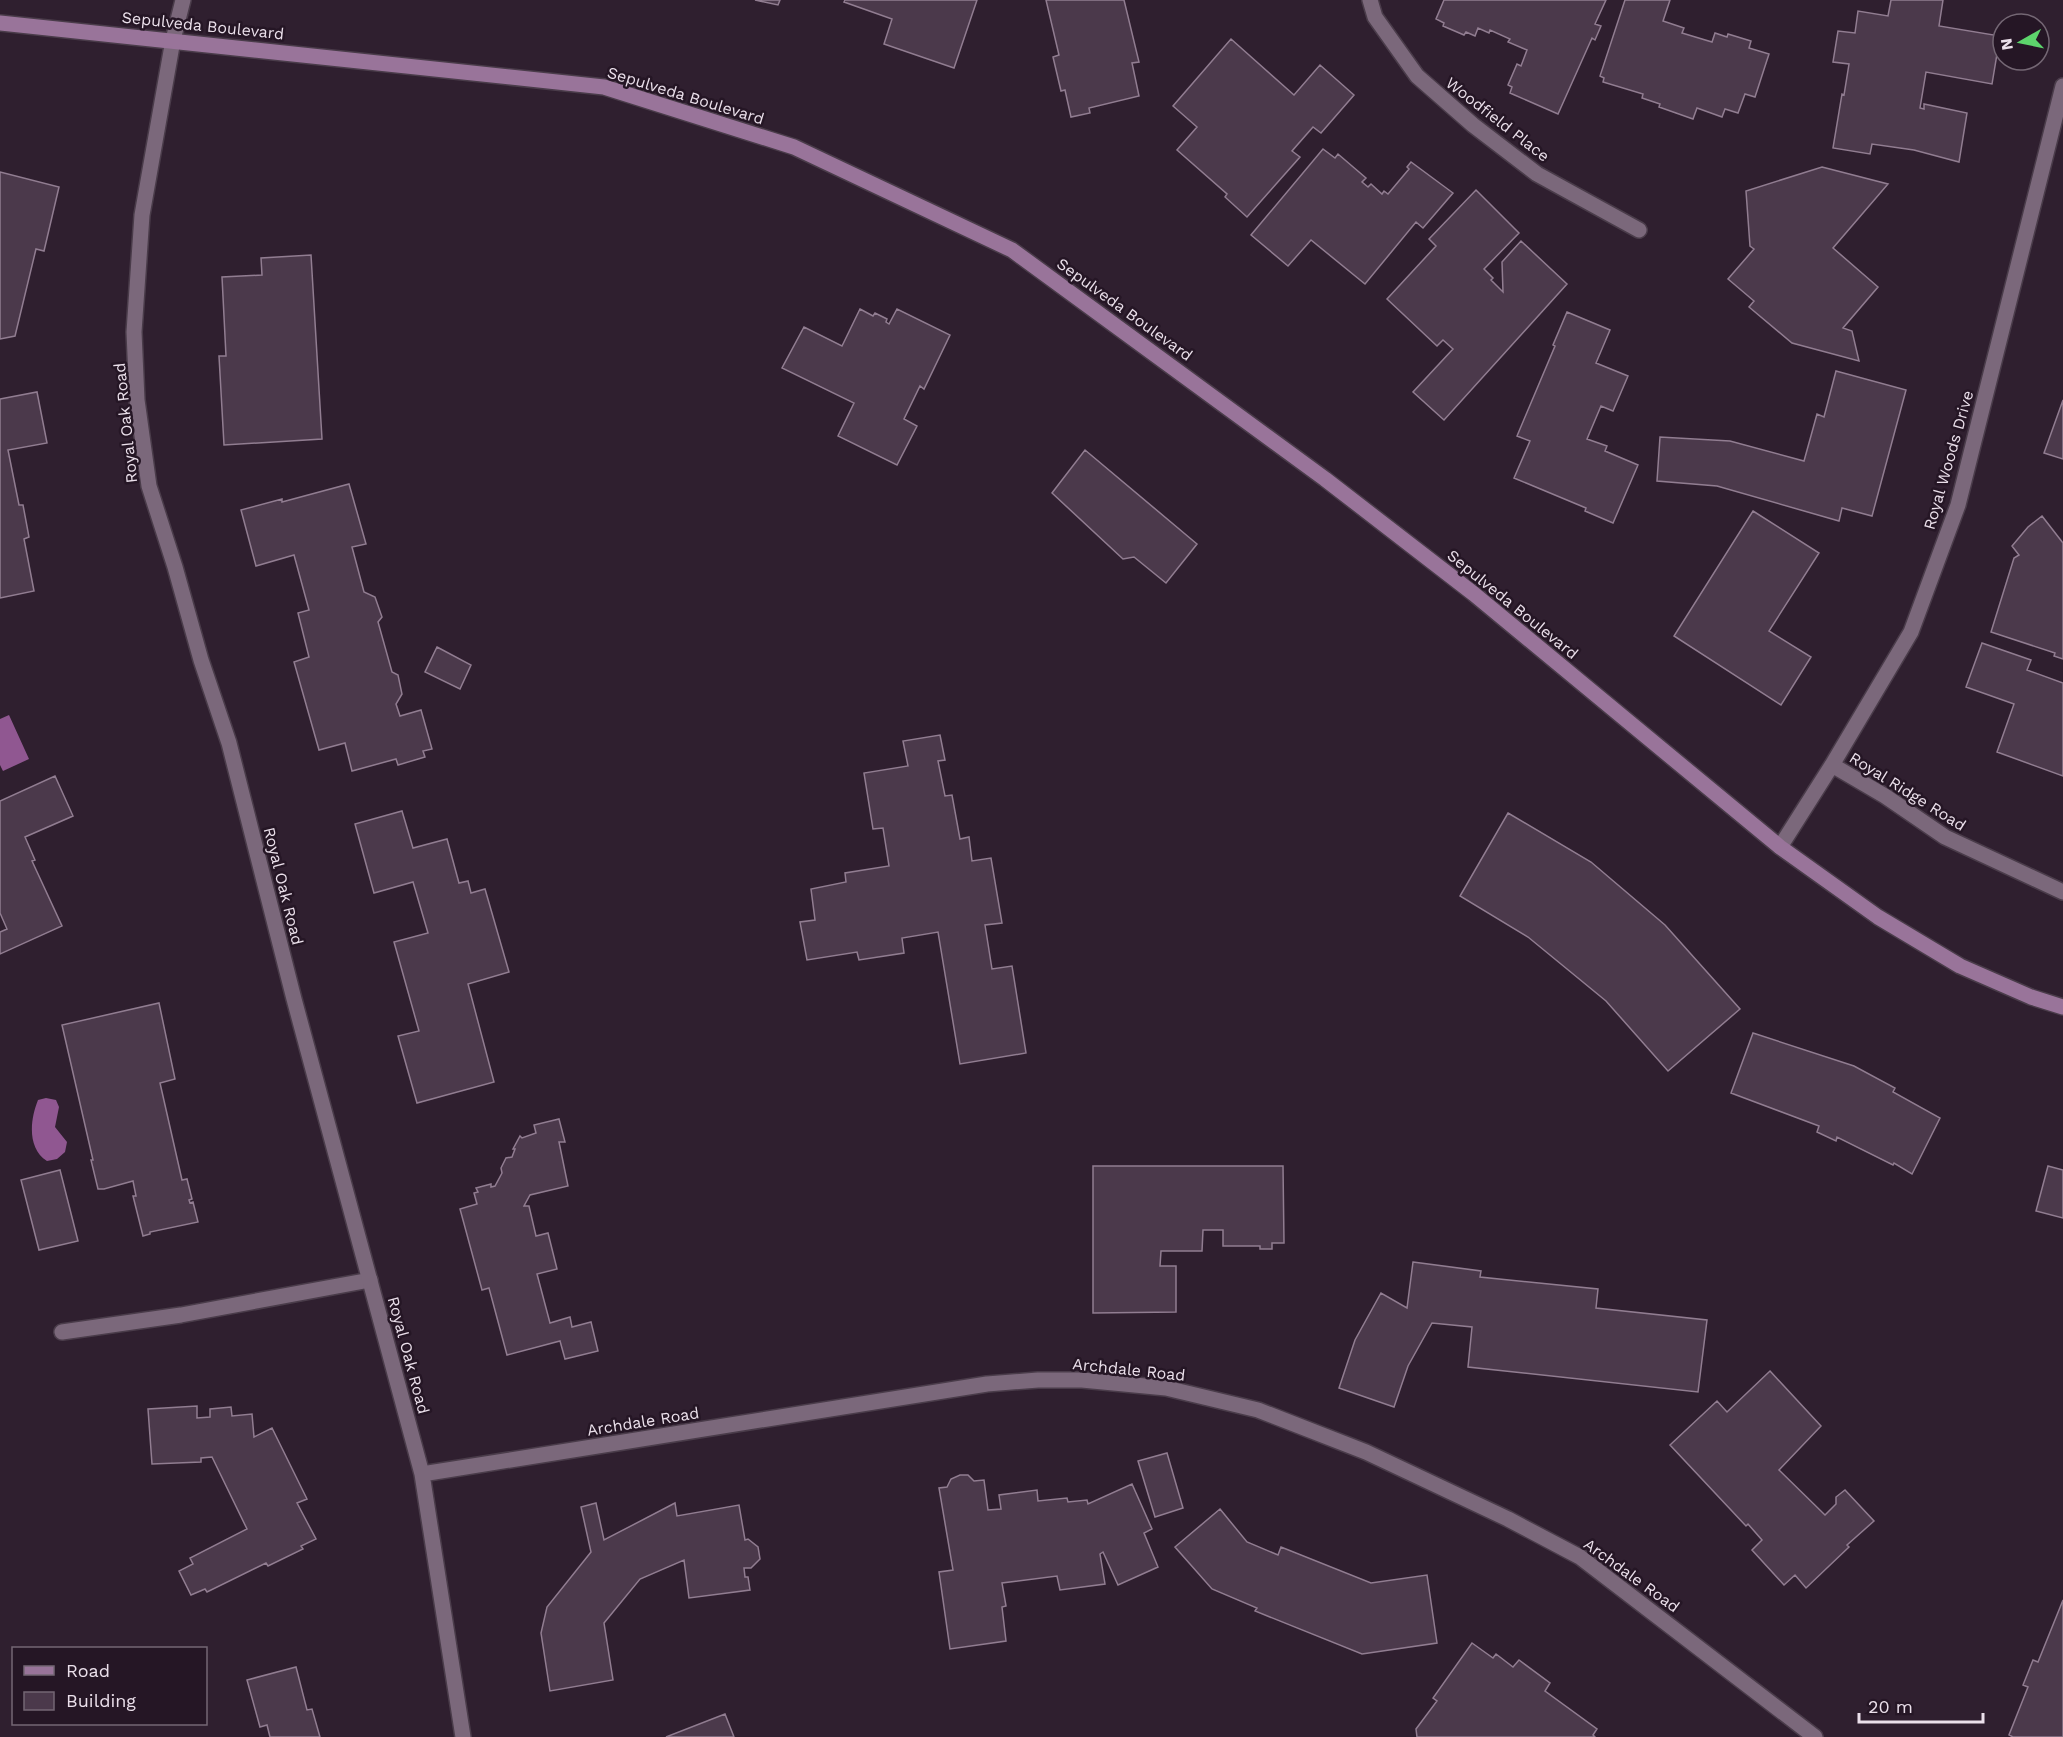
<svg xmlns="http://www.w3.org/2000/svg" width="2063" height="1737" font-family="'Work Sans',sans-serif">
  <rect width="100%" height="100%" fill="#2f1f2f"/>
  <path fill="#905791" d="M9,715L29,759L3,771L0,765V719Z
    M46,1098L56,1100L59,1107L55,1127L67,1142L65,1152L57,1159L47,1161C27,1148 30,1120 38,1100Z"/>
  <path fill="#4b394b" stroke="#917d91" stroke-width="1.5" d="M755,0H780L778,5Z
    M845,0H977L954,68L884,44L892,19L844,2Z
    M1046,0H1124L1139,62L1132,63L1139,96L1089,108L1090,113L1071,117L1065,90L1061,91L1053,57L1059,55Z
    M1444,0H1606L1595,24L1601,26L1595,40L1592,38L1558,114L1510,93L1512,87L1508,85L1517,64L1521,66L1527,50L1508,42L1510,39L1490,30L1489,33L1478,28L1475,36L1466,32L1464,35L1443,26L1444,23L1436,19Z
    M1625,0H1670L1663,21L1684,28L1682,33L1712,42L1715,33L1727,37L1728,34L1751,41L1749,48L1769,54L1755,97L1745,94L1738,113L1725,109L1722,117L1697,108L1693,119L1659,107L1660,104L1642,98L1643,94L1603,82L1604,78L1600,76Z
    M1891,0H1943L1939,26L2000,36L1992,84L1926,72L1920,108L1924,109V104L1967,113L1959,162L1914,150L1872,144L1870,154L1833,148L1842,94L1844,95L1849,64L1833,62L1838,31L1855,33L1858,11L1888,16Z
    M1231,39L1294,95L1320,65L1354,95L1321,133L1313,127L1292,151L1300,157L1247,217L1225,197L1227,194L1177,150L1197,127L1173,106Z
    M1323,149L1335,158L1338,154L1366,178L1362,182L1368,187L1371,184L1382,194L1384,191L1388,194L1409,169L1407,167L1411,162L1453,193L1423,228L1416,222L1365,284L1311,240L1288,266L1251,235Z
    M1822,167L1888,184L1833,248L1878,287L1843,328L1852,331L1859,361L1792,343L1749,307L1754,301L1728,279L1754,249L1750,246L1746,191Z
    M0,172L59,187L44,251L36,249L15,336L0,339Z
    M1476,190L1519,233L1484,269L1493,278L1491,280L1503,292L1502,262L1521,241L1567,284L1444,420L1413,392L1453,349L1443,340L1437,346L1387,299L1436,246L1429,239Z
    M311,255L322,439L224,445L219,356H226L222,277L262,275L261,258Z
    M860,309L873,316L875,313L887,319L886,322L889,324L897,309L950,335L924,389L920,386L904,419L917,426L897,465L838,436L854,403L782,368L804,327L842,346Z
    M1567,312L1610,330L1596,363L1628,376L1613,411L1601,406L1587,439L1607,446L1605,451L1638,465L1613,523L1585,511L1586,508L1514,478L1530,441L1517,436L1555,346L1553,345Z
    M1836,371L1906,390L1872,516L1842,508L1839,521L1717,486L1657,481L1660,437L1730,441L1804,461L1817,414L1824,417Z
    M37,392L47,443L8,450L19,505H23L29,537L24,539L34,591L0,598V399Z
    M2063,400V459L2044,453Z
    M1085,450L1197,544L1166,583L1134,557L1123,559L1052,493Z
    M349,484L366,544L352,547L364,592L375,597L382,617L378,622L392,672L398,675L402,694L396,704L400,716L421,710L432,749L423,751L425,757L398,765L396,759L352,771L345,743L319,750L294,662L309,657L298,613L309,610L294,555L256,566L241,510L282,499V502Z
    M1753,511L1819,553L1769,631L1811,657L1781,705L1674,636Z
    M2042,516L2063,543V659L2054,656L2055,653L1991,632L2014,558L2019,555L2012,546L2028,527Z
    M1982,643L2031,660L2027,670L2063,683V776L1997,752L2014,704L1966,687Z
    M437,647L471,665L460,689L425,672Z
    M940,735L945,760L938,761L945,796L952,795L960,839L969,837L972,861L991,858L1002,923L985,925L992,969L1012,966L1026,1053L960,1064L938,932L902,938L904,953L859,960L857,952L807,960L800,922L815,920L811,889L846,882L845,873L889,866L883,828L873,829L864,773L908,766L903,741Z
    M55,776L73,816L25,837L35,860L32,861L62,926L0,954V932L7,929L0,913V801Z
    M402,811L413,848L447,839L459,883L468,881L471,893L485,889L509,972L468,984L494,1082L417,1103L398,1036L419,1031L394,942L428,933L413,882L374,893L355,824Z
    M1508,813L1591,862L1665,925L1740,1009L1668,1071L1606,1001L1528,937L1460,896Z
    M159,1003L175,1079L160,1083L182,1180L187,1179L192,1199L189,1200L190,1203L193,1202L198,1222L150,1232V1234L143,1236L133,1196H136L133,1181L104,1189H98L91,1160H93L62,1025Z
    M1753,1033L1854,1066L1895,1088L1893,1092L1940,1118L1912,1174L1894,1163L1893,1165L1837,1137L1836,1141L1817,1132L1819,1126L1731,1093Z
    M559,1119L565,1142H559L568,1186L530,1195L524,1206H529L536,1236L548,1233L557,1269L537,1274L550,1323L570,1317L572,1327L591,1322L598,1351L565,1359L560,1341L507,1355L489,1288L482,1290L460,1209L477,1204L474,1193L478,1192L476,1188L491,1184V1187L495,1186L502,1173L501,1168L506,1158L512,1157L515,1149H513L520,1136L522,1138L536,1133L534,1125Z
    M1093,1166H1283L1284,1243H1272V1249H1260V1246H1223V1230H1203L1202,1251H1161L1160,1266H1176V1312L1093,1313Z
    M2048,1166L2063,1170V1218L2036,1211Z
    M60,1170L78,1241L39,1250L21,1180Z
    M1413,1262L1481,1271L1480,1277L1598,1289L1596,1308L1707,1320L1698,1392L1468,1367L1472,1327L1432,1323L1408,1366L1394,1407L1339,1388L1355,1340L1381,1293L1407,1308Z
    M1770,1371L1821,1426L1779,1470L1825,1515L1836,1504V1497L1845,1490L1874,1521L1847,1545L1849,1547L1806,1588L1795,1575L1784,1585L1752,1550L1762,1540L1748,1524L1746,1526L1670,1445L1717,1401L1727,1412Z
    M197,1406V1418L210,1417V1409L231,1407L232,1416L252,1414L254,1437L272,1428L307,1499L297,1503L316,1539L301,1546L303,1549L268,1566L266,1563L207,1592L205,1589L191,1595L179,1571L193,1564L190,1558L247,1529L212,1457L201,1458V1462L152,1464L148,1409Z
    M1167,1453L1183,1508L1155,1517L1138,1461Z
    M960,1475H968L974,1481L984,1480L988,1510L1001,1509L999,1495L1037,1490L1038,1501L1067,1498L1068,1502L1087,1500L1088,1504L1132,1484L1152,1529L1144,1533L1158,1567L1118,1585L1103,1552L1100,1554L1105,1584L1060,1590L1057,1576L1002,1583L1006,1606L1002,1607L1006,1641L950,1649L939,1572L953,1570L939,1488L947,1487L951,1479Z
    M596,1503L604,1540L675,1503L677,1516L739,1505L745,1540L748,1539L758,1547L760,1559L751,1568H744L745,1577H748L750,1590L689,1598L684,1560L640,1579L604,1623L613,1680L550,1691L541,1633L547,1607L591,1552L581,1507Z
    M1220,1509L1247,1542L1278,1555L1281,1547L1371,1583L1427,1575L1437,1643L1362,1654L1255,1611L1257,1608L1212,1589L1175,1547Z
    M2063,1600V1737H2013L2009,1735L2028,1687L2023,1685L2033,1660L2038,1662Z
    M1472,1643L1493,1658L1496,1654L1513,1667L1519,1660L1550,1683L1545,1691L1597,1729L1593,1735L1595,1737H1417L1416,1729L1437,1701L1433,1698Z
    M296,1667L307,1710L312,1709L320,1737H270L267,1725L260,1727L247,1680Z
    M725,1714L734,1737H666Z"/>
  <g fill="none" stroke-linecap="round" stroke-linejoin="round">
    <g stroke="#4a3c4a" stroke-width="18">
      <path id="service" d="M62,1332L181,1315L370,1280"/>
    </g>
    <g stroke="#4a3c4a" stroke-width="18">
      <path id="minor" d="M183,0L173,40L142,215L134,332L137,400L149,486L175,567L201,660L229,743L294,999L422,1474L463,1737
        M1370,0L1375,17L1417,76L1473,125L1537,174L1639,230
        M1832,765L1885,796L1945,837L2063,892
        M1780,847L1832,765L1911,632L1958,505L2063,86
        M422,1474L987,1384L1038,1380H1082L1166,1388L1258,1410L1366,1452L1508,1519L1580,1557L1815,1737"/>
    </g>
    <g stroke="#4a3c4a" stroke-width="18">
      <path id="secondary" d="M0,23L604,87L794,147L1012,250L1325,479L1474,594L1780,847L1878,917L1960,966L2031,997L2063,1007"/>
    </g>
    <use href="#service" stroke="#7b687b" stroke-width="15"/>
    <use href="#minor" stroke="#7b687b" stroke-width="15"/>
    <use href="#secondary" stroke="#99749a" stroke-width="15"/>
  </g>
  <g text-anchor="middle" stroke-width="5" stroke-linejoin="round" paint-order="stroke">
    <g font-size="16" fill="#ebe0eb" stroke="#251625">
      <text transform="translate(203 25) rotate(6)" y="6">Sepulveda Boulevard</text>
      <text transform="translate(686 95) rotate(17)" y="6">Sepulveda Boulevard</text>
      <text transform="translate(1498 119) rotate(38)" y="6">Woodfield Place</text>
      <text transform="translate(1125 309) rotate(36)" y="6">Sepulveda Boulevard</text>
      <text transform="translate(125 423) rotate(-96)" y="6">Royal Oak Road</text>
      <text transform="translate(1948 460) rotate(-74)" y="6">Royal Woods Drive</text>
      <text transform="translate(1513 604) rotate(39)" y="6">Sepulveda Boulevard</text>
      <text transform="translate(1908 791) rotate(32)" y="6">Royal Ridge Road</text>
      <text transform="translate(284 886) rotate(76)" y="6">Royal Oak Road</text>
      <text transform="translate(409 1355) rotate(75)" y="6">Royal Oak Road</text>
      <text transform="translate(1129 1369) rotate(6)" y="6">Archdale Road</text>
      <text transform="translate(643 1421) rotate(-9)" y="6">Archdale Road</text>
      <text transform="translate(1632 1575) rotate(36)" y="6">Archdale Road</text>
    </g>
  </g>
  <rect x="12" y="1647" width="195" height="78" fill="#251625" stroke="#746774" stroke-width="1.5"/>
  <rect x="24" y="1666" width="30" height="9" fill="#99749a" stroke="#746774" stroke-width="1.5"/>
  <text x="66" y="1677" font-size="18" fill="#ebe0eb">Road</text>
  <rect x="24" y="1692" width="30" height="18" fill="#4b394b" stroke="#746774" stroke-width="1.5"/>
  <text x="66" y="1707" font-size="18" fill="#ebe0eb">Building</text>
  <g transform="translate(2021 42) rotate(261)"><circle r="28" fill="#251625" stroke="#746774" stroke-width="1.5"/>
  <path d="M0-4.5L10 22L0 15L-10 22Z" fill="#5dd56c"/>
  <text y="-9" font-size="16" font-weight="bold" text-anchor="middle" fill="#ebe0eb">N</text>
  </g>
  <path d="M1859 1713v9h124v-9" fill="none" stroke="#ebe0eb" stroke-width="3"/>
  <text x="1868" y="1713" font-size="18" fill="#ebe0eb" stroke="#251625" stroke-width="4.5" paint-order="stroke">20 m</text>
</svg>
